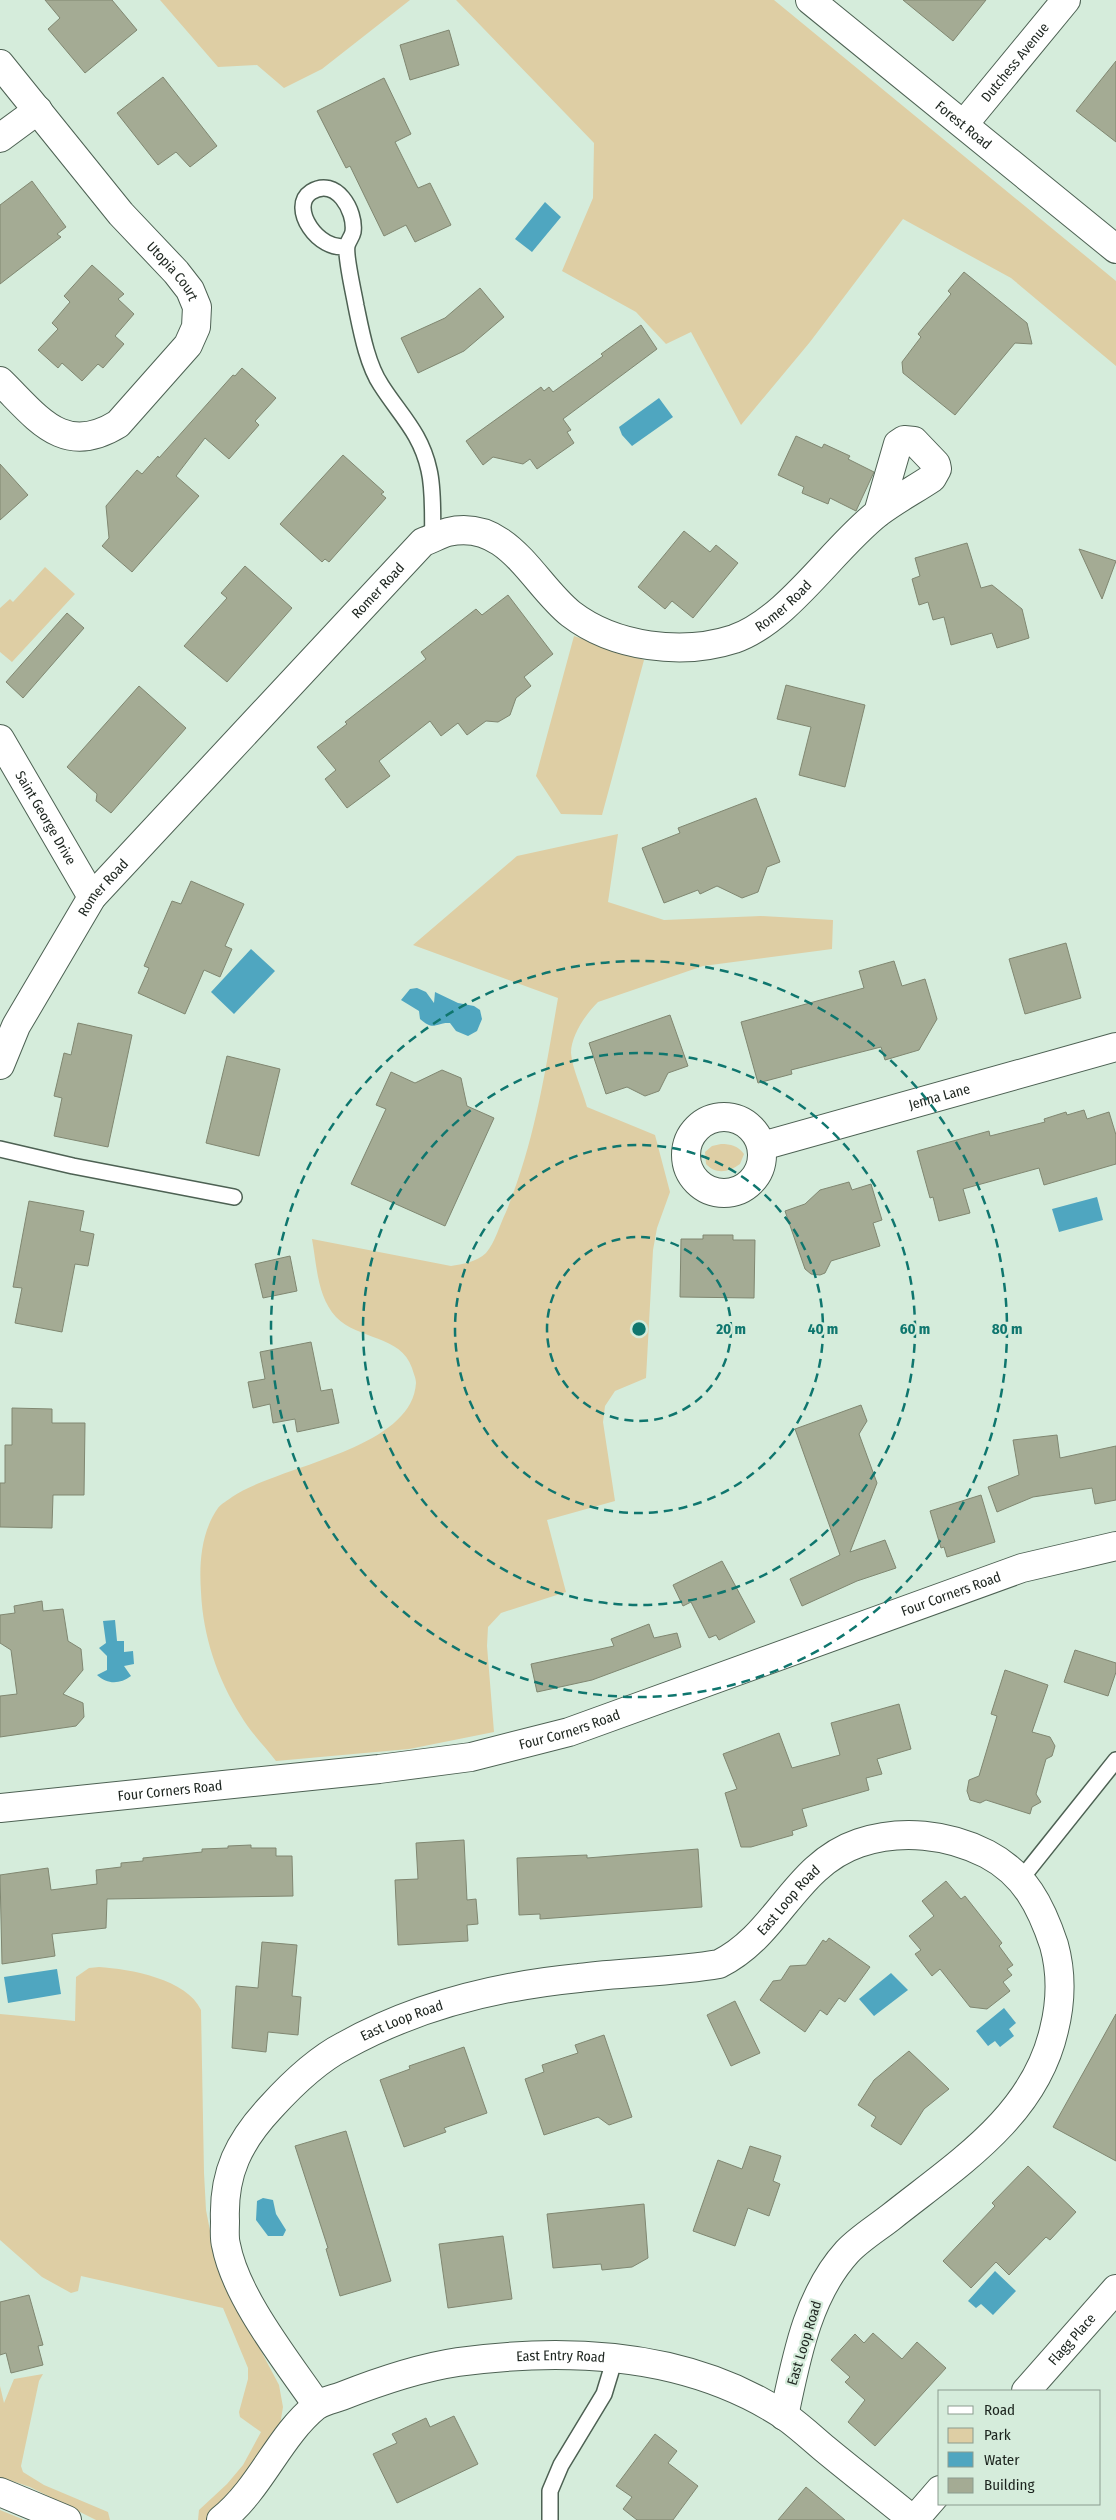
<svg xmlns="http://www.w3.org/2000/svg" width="1116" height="2520" font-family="'Fira Sans Condensed',sans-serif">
  <rect width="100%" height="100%" fill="#d5ecdb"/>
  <path fill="#decea4" d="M160,0H410L322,69L284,88L257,65L218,67Z
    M456,0H774L1116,281V366L1011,278L903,219L810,342L741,425L691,332L666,344L636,312L562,271L593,198L594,143Z
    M45,567L75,594L12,662L0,652V608L10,599L13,602Z
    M574,636L644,660L602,815L561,814L536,776Z
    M618,834L608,902L664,920L761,916L833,920L832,949L703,966L598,1002C586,1014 571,1035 571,1053C572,1068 583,1092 587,1107L655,1135L670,1192L657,1228L653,1250L646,1378L615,1391L605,1406L603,1422L615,1501L547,1520L566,1592L501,1613L488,1627L487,1646L494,1732L409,1749L276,1761C265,1746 250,1732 241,1716C217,1678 203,1636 201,1592C199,1564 201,1532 218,1508C221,1504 228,1500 232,1497C279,1465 412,1450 416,1383C416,1378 413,1372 412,1368C401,1335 358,1340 336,1317C317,1296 317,1266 312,1239L451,1266C462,1264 477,1262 486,1253C495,1243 500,1224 506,1212C535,1141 545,1073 558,998L413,945L517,856Z
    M721,1144C731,1144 738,1146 744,1154L740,1164C729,1172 716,1175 706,1164L705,1152L712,1146Z
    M99,1967C130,1969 187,1979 201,2010L204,2173L206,2210L212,2241L223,2279L279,2385L283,2407L280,2425L272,2442L210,2520H198L199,2510L227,2484L243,2465L261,2432L240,2417L239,2412L248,2379V2368L223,2308L81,2276L78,2291L71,2293L42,2277L0,2240V2014L75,2021L76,1977L89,1968Z
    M43,2374L39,2381L21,2466L23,2472L44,2485L108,2512L110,2520H96L30,2487L0,2477V2386L4,2403L14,2379Z
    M0,2510L22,2519L23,2520H0Z"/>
  <path fill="#4fa6c0" d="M545,202L561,217L532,252L515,239Z
    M659,398L673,417L632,446L622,435L619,427Z
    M251,949L275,971L234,1014L211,992Z
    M417,988L426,992L434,1003L435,992L458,1003L474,1006L480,1010L482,1019L477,1031L468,1036L456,1031L450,1023C435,1022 435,1032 420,1019L419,1011L401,1000L410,989Z
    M1097,1197L1103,1220L1059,1232L1052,1209Z
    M115,1620L117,1641H124V1652L133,1651L134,1664L124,1666L131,1676C120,1684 108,1685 97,1675L107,1670V1656L99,1648L106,1643L103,1621Z
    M57,1969L61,1994L8,2003L4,1977Z
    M891,1973L908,1990L874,2016L859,1999Z
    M1004,2008L1016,2023L1009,2029L1014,2036L1000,2047L995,2041L988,2046L976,2031Z
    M263,2198L273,2200L276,2214L286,2230L283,2236H268L256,2220L257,2201Z
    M995,2271L1016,2291L993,2315L981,2304L976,2308L968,2301Z"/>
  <path fill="#a4ab94" stroke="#808771" d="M45,0H112L137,30L85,73L48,29L60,18Z
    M903,0H986L953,41Z
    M449,30L459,65L410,80L400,45Z
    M1116,61V142L1076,111Z
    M163,77L217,146L190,167L176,152L158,165L117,113Z
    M384,78L411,134L395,142L418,188L430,183L451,225L415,242L406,225L384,236L350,166L346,168L317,111Z
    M32,181L66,227L57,234L61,237L0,284V205Z
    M92,265L124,294L118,299L134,314L115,336L124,344L103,368L98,364L82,381L62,363L58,368L38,350L58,329L52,323L70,302L64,296Z
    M964,272L1027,323L1032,344L1015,343L955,415L903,373L902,362L921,337L918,334L951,294L948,291Z
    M480,288L504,317L464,351L418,373L401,338L445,318Z
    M641,325L657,349L563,419L571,430L567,432L574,443L537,469L530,459L523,464L493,457L483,465L466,441L541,387L544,391L549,387L553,392L603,356L601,354Z
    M242,368L276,398L255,421L259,425L229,459L205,438L176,476L199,496L132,572L102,546L109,538L106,506L137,470L142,474L158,456L159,458L233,375L235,376Z
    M796,436L822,448L824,444L850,456L848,459L874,472L856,511L830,498L828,504L802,493L804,487L778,475Z
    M343,455L384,492L381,494L386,498L329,562L325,559L322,562L280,524Z
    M0,464L28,495L0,520Z
    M684,531L710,552L716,545L738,563L693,618L672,601L665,609L638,587Z
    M967,543L981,588L992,585L1022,609L1029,638L997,648L992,633L951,645L944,617L933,620L928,602L919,605L912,579L920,576L915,558Z
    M1079,549L1116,561L1102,599Z
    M245,566L292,608L227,682L184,646L227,598L221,593Z
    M508,595L553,654L524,677L531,686L516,698L510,715L498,722L486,721L467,735L458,723L441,736L430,721L379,761L390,776L347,808L325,779L336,770L317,747L347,724L345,722L426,659L421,652L476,609L482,615Z
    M67,613L84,628L23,698L6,682Z
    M786,685L865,705L845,787L799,775L811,727L777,719Z
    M139,686L186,728L111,813L96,801L97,794L67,767Z
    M756,798L780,862L767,867L758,892L742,898L717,886L700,894L698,890L664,903L642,848L680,833L678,828Z
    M191,881L244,904L225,946L232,949L220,977L204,970L185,1014L138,993L149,968L144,966L172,901L181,904Z
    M1066,943L1081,998L1025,1014L1009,959Z
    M894,961L902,986L925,979L937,1019L919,1050L885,1060L881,1047L791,1070L792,1074L758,1083L741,1022L864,988L859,971Z
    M670,1015L688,1066L668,1073L659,1091L645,1096L627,1087L606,1094L589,1043Z
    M78,1023L132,1035L108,1147L54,1136L62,1098L54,1096L64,1053L71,1055Z
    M227,1056L280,1069L259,1156L206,1143Z
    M442,1070L461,1078L467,1106L494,1118L445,1226L351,1184L386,1109L376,1105L391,1072L415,1083Z
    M1084,1110L1087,1119L1109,1112L1116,1135V1164L1044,1185L1039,1168L963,1189L970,1213L939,1221L933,1197L930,1198L917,1151L989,1131L990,1136L1045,1122L1044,1119L1066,1112L1067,1115Z
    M849,1182L852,1190L871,1184L882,1220L873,1223L880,1246L831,1261L825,1273L820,1275L811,1274L805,1269L785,1211L805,1204L820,1190Z
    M29,1201L84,1211L80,1231L94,1234L88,1266L75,1264L62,1332L15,1323L22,1288L13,1287Z
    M703,1235H733V1240H755L754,1298L680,1297L681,1239H703Z
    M290,1256L297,1291L263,1298L255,1264Z
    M311,1342L321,1391L332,1389L339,1423L297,1432L295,1419L273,1423L270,1404L253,1408L248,1382L265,1379L260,1352Z
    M861,1405L867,1421L859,1434L877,1483L850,1552L885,1540L896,1568L857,1581L802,1606L790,1579L840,1555L795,1429Z
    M12,1408L52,1409V1423H85L84,1495H53L52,1528L0,1527V1483H5V1445H12Z
    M1057,1435L1060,1458L1116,1446V1500L1095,1504L1092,1488L1033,1497L997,1512L988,1487L1019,1475L1013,1440Z
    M981,1495L995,1542L947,1557L944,1547L941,1548L930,1511Z
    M722,1561L755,1622L719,1640L716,1635L709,1638L691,1602L683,1606L673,1585Z
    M42,1601L43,1611L63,1609L68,1641L81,1649L83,1670L63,1694L83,1703L84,1717L76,1726L0,1737V1696L17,1694L11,1650L0,1643V1615L15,1613L14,1606Z
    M649,1624L654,1638L677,1633L681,1647L592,1680L537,1692L531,1664L614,1646L611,1639Z
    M1075,1650L1116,1663V1672L1108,1696L1064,1682Z
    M1005,1670L1048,1685L1032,1732L1050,1737L1055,1746L1052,1756L1046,1759L1036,1794L1041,1802L1032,1807L1030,1814L986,1800L980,1803L970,1800L967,1791L969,1780L979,1776L997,1716L991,1714Z
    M899,1704L911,1749L877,1759L882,1774L866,1778L869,1790L802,1809L807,1826L792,1831L793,1835L751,1847H741L725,1793L737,1789L723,1754L779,1733L792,1768L840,1755L831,1723Z
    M464,1840L467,1900L476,1899L478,1924L467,1925L468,1941L398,1945L395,1880L418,1879L416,1843Z
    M251,1845V1848H276V1856H292L293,1896L107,1899L106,1928L52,1934L55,1956L2,1964L0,1875L48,1868L51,1890L97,1884L96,1870L121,1867V1863L143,1861V1858L202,1852V1849L228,1848V1846Z
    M698,1849L702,1907L540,1919V1914L519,1915L517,1858L587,1855V1858Z
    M946,1881L961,1899L965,1896L1002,1943L999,1946L1013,1965L1007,1969L1012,1975L1003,1982L1010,1991L987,2009L970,2007L940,1969L932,1976L915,1954L921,1950L909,1936L934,1916L922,1901Z
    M829,1938L870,1967L845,2002L839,1998L827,2015L820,2010L805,2032L760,2000L773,1981L781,1980L790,1966L806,1965L823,1940L826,1942Z
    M262,1942L297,1945L292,1996L301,1997L298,2035L268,2032L266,2052L232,2048L236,1986L258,1988Z
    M735,2001L760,2053L731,2066L707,2015Z
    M1116,2014V2161L1053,2127Z
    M604,2035L632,2117L609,2125L598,2117L544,2135L525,2079L544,2072L542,2065L578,2053L575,2045Z
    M464,2047L487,2113L444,2128L446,2132L404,2147L380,2080L410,2069L409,2066Z
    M909,2051L949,2089L924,2109L901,2145L871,2126L876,2117L858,2105L874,2080Z
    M346,2131L391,2281L340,2296L326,2249L328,2248L295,2146Z
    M750,2146L781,2156L773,2181L780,2184L769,2216L748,2208L735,2246L693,2231L718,2160L742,2169Z
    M1028,2166L1076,2212L1050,2240L1046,2237L1009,2275L996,2262L971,2288L943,2261L995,2206L992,2203Z
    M644,2204L648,2258L632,2267L602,2270L601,2264L553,2268L547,2214Z
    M503,2236L512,2299L448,2308L439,2244Z
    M29,2295L43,2345L38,2346L43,2365L11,2373L6,2353L0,2355V2302Z
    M873,2333L902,2359L917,2342L946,2368L875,2446L848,2422L865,2400L845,2382L850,2377L831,2360L855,2334L864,2343Z
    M454,2416L478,2464L397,2503L373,2454L397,2443L392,2434L426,2418L430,2427Z
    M655,2434L677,2451L668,2463L698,2486L673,2520H637L623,2509L632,2497L616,2486Z
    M806,2487L845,2520H778Z"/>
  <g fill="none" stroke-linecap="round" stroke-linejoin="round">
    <g stroke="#4d6153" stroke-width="18">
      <path id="lane" d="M347,246C319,253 288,207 311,192C336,176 356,211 353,232C352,237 348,241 347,246C345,256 354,294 356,306C361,330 367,364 381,385C400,415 421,433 429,470C434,491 432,516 433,538
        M0,1149L73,1166L234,1197
        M1021,1879L1116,1760
        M550,2520V2491L561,2465L604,2394L615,2358"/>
    </g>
    <g stroke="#4d6153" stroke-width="30">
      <g id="street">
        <path id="s1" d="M810,0L1116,249"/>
        <path id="s2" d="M0,64L121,214L176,272L190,290L197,307L196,327L188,345L118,424C63,458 37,417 0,381"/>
        <path id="s3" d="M964,124L1066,0"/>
        <path d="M0,138L38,110"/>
        <path id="s4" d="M0,739L92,897"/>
        <path id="s5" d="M0,1065L16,1026L92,897L423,542C432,539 440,534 448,532C508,518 533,584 571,614C614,647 682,656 734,639C788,620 832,549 878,513C895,500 914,490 932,478L937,469L936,464L914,441L904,440L898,444L878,513"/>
        <circle cx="724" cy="1155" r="38"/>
        <path id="s6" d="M762,1146L1116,1047"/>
        <path id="s7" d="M0,1808L379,1769L471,1757L569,1732L1022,1568L1116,1546"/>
        <path id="s8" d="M1026,2391L1116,2289"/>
        <path id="s9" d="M317,2405C287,2361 236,2298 226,2245C224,2238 225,2229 225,2221C223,2173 239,2141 271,2107C291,2085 317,2060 344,2046C416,2006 497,1986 579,1978C626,1972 673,1972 719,1964C778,1935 794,1865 859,1843C901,1829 948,1834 987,1854C1025,1874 1041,1906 1054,1945C1062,1974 1061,2002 1054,2030C1034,2117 956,2165 891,2217C877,2228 859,2239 847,2252C807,2296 796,2360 784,2416"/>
        <path d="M0,2492L67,2520"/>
        <path id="s10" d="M221,2520C261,2488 278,2437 316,2406C323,2401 334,2399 342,2396C380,2381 418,2368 458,2362C569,2347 689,2353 785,2416C799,2426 812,2438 825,2449C854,2473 884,2496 913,2520"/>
        <path d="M914,2520L940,2490"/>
      </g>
    </g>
    <use href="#lane" stroke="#fff" stroke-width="15"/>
    <use href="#street" stroke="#fff" stroke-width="28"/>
  </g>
  <g fill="none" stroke="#0f766e" stroke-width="2.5" stroke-dasharray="9 6">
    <circle cx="639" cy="1329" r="92"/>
    <circle cx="639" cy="1329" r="184"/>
    <circle cx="639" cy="1329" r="276"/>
    <circle cx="639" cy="1329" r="368"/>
  </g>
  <g text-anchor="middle" stroke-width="4.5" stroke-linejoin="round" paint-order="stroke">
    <g font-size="14" fill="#1c241e" stroke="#d5ecdb">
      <text dy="5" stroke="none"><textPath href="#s3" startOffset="80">Dutchess Avenue</textPath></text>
      <text dy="5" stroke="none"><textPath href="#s1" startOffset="198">Forest Road</textPath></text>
      <text dy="5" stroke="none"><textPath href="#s2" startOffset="270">Utopia Court</textPath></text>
      <text dy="5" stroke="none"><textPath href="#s5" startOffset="611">Romer Road</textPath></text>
      <text dy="5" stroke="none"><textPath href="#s5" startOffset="1091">Romer Road</textPath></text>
      <text dy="5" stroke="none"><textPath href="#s4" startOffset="91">Saint George Drive</textPath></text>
      <text dy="5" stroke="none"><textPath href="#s5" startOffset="206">Romer Road</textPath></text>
      <text dy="5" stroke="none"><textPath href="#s6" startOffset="184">Jenna Lane</textPath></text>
      <text dy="5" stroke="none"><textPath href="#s7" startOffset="981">Four Corners Road</textPath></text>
      <text dy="5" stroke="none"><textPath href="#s7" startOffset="576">Four Corners Road</textPath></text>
      <text dy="5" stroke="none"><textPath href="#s7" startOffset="171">Four Corners Road</textPath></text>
      <text dy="5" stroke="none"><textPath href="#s9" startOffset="914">East Loop Road</textPath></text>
      <text dy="5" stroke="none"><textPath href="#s9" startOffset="495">East Loop Road</textPath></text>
      <text dy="5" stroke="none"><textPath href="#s8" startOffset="69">Flagg Place</textPath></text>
      <text transform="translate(804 2343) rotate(-73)" y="5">East Loop Road</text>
      <text dy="5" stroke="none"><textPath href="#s10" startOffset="401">East Entry Road</textPath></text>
    </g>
  </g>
  <circle cx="639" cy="1329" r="8" fill="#0f766e" stroke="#d5ecdb" stroke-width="2.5"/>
  <g font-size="15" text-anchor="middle" font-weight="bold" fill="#0f766e" stroke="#d5ecdb" stroke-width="4.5" stroke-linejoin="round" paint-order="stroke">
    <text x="731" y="1334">20 m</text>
    <text x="823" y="1334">40 m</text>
    <text x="915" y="1334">60 m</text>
    <text x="1007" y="1334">80 m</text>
  </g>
  <rect x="938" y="2390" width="162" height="115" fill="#d5ecdb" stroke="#8b9c8f"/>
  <rect x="948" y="2406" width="25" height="8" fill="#ffffff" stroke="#8b9c8f"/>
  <text x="984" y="2415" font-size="15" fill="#1c241e">Road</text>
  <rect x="948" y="2428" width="25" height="15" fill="#decea4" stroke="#8b9c8f"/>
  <text x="984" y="2440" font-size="15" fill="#1c241e">Park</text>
  <rect x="948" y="2452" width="25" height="15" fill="#4fa6c0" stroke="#8b9c8f"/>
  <text x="984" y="2465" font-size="15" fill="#1c241e">Water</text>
  <rect x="948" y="2478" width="25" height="15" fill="#a4ab94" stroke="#8b9c8f"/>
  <text x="984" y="2490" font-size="15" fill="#1c241e">Building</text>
</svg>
